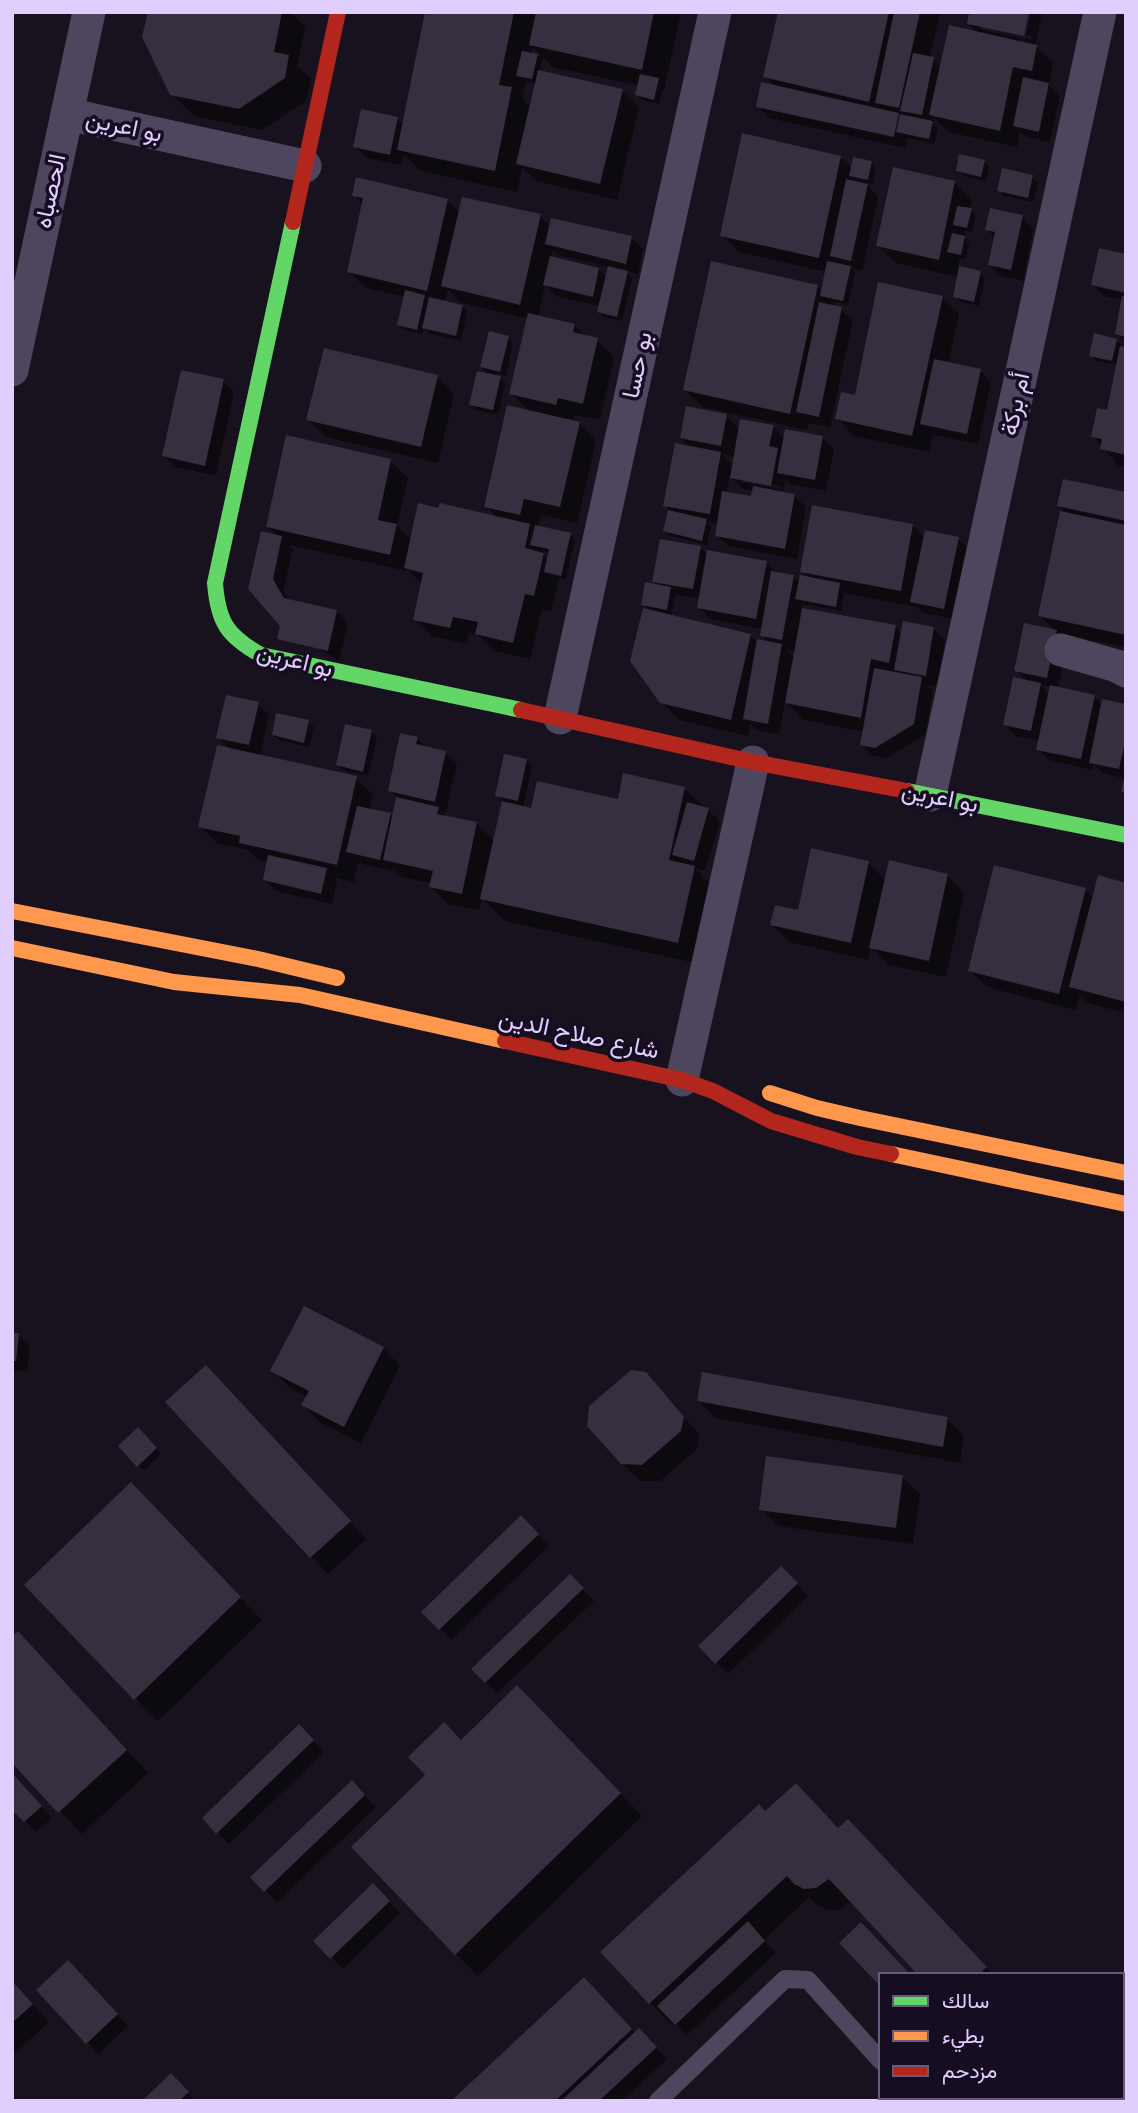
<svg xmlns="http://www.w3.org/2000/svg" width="1138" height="2113" font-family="Helvetica,Vazirmatn,sans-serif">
  <rect width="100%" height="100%" fill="#17121d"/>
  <path fill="#0007" fill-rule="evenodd" d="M149,12H291L305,27L297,66L311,79L306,101L262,130L194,116L172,94Z
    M427,12H681L664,91L662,90L659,104L643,100L637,95L640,86L553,67L543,57L540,72L622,91L639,108L617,200L536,181L522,167L517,192L421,171L404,154L401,165L367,158L355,146L397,119L404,125ZM533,47L543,57L531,55ZM526,81L537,84L531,108L522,99Z
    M780,12H940L930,58L941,67L979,34L969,24L980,25V29L1022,38L1021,45H1024L1025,38L1032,40L1033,36L1026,35L1031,12H1042L1035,46L1053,63L1049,85L1060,96L1050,142L1027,137L1020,131L1017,147L948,132L935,118L933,124L938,128L934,144L907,138L905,148L769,118L758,106L776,87L765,76Z
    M840,157L853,169L871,163L876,168L873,184L864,182L878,197L862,271L851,268L855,273L848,305L835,302L833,307L841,309L853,320L830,427L809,423L807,430L703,407L685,390L817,286L823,292L827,272L739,252L722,235Z
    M984,161L989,167L986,181L963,176L958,171Z
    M1032,177L1038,182L1033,202L1004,196L999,190Z
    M954,183L972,200L970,210L976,215L972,232L965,231L964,237L969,243L966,259L959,258L958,267L980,272L985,278L979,306L960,301L954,296L959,277L896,263L878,246Z
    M354,195L447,200L460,213L540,216L551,227L631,238L643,249L638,274L626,271L632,278L622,321L604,317L599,311L600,306L556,296L545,285L538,317L574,325L586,337L597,340L614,357L600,420L575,415L573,422L579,423L596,441L577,523L541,515L538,527L570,535L575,540L566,580L559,578L551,612L542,610L530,659L494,651L478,635L469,633L467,644L432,636L414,619L422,584L407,569V571L289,545L293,549L283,592L288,600L336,611L348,623L339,661L282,625L249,589L277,536L268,527L390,461L408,478L397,526L412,541L439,510L498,518L486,506L530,412L511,393L529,319L461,303L448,290L445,302L462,306L467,311L461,341L429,333L424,327L422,334L404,330L399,324L405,297L366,288L348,271L364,205ZM553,250L559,255L609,267L607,278L598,269L551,258ZM544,552L550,553L549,560L543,555Z
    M1022,217L1033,229L1023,281L1001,276L990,265L995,238L987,229Z
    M1126,256V343L1117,334L1123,300L1104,296L1093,285Z
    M942,297L959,314L948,364L980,370L991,382L978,444L933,435L929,452L854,436L837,418Z
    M508,338L513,343L506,376L496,374L505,383L498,415L476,410L471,405L491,376L482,367Z
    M1116,340L1122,346L1121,348L1126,349V467L1119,466L1093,436L1108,412L1118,365L1096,361L1091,355Z
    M437,376L454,394L438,463L326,437L308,420Z
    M223,381L234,392L216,476L176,467L164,456Z
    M726,416L740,430L773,427L785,439L822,437L834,449L826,491L790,484L785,479L783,493L794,496L806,507L797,559L728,546L716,535L718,524L707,522L711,526L707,545L671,536L665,531L669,510L665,505L691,448L681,438ZM722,454L735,457L733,466ZM730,475L743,489L754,491L752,498L726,494ZM742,478L780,486L779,489L742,482Z
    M1126,494V647L1057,633L1067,643L1058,688L1094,696L1103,706H1126V794L1123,791L1126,779L1103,773L1093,764L1092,770L1049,760L1038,749L1040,741L1016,736L1005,724L1028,682L1016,670L1056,632L1039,615L1067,514L1059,506ZM1039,684L1051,687L1049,694Z
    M912,525L925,538L958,539L970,550L955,619L923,613L917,607L844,593L841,611L802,604L801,610L895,627L902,634L933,628L945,640L937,686L927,685L933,690L925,735L887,758L873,756L862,744L864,732L804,720L785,701L779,734L756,730L751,724L748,736L679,720L662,702L649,611L643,604L660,586L654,581L700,547L708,556L766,562L777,574L793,577L800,583L810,579L802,571ZM676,594L701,599L699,607L710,619L763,629L762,635L769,643H758L750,635L671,616ZM785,649L796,651L795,658Z
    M258,704L269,715L260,756L356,778L373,795L370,810L390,815L393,818L398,798L390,790L417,738L427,748L445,753L457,764L446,812L441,811L447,818L477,824L495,842L503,801L497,795L526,760L532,766L523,808L533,810L619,801L684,789L720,821L705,871L695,868L716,890L700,964L505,921L482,898L479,910L448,904L431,886V883L402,877L392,867V871L358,863L354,882L333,877L337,881L332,904L276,891L265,880L268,862L258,860L248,850L217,843L200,826L230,750L218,737Z
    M308,722L314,727L309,747L279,740L273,735Z
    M371,731L377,737L368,776L343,770L338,765Z
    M868,863L886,880L947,875L964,893L946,977L889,965L871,947L868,960L789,942L772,925L799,912Z
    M1126,884V1013L1088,1003L1080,995L1076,1010L987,987L969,970L1085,890L1094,899Z
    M12,1334L18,1335L30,1347L27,1372L12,1370Z
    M383,1348L400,1366L361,1443L320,1422L303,1405L307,1397L290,1388L273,1371Z
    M645,1374L700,1435L697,1449L660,1481H640L622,1463Z
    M223,1384L366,1539L328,1574L168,1402Z
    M699,1401L947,1419L964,1436L960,1463L716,1418Z
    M138,1430L161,1454L144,1471L120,1447Z
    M902,1477L920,1494L913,1544L778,1526L761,1509Z
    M153,1506L262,1620L158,1721L135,1698Z
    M521,1518L549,1546L451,1640L424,1612Z
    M781,1568L808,1596L728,1674L700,1647Z
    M570,1576L594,1601L497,1693L473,1669Z
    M40,1656L148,1773L82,1834L12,1760Z
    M539,1710L642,1816L478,1976L456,1954Z
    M299,1727L324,1752L229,1844L204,1818Z
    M12,1775L52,1818L36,1832L12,1807Z
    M352,1782L376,1807L277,1902L253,1877Z
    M766,1814L839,1829L870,1843L993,1975H921L851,1901L839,1910H828L818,1906L809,1897L764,1940L776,1953L687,2035L675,2023L672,2025L650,2003Z
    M373,1886L400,1913L343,1969L315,1941Z
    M79,1974L128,2026L98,2054L87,2042Z
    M12,1990L32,2004L49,2022L12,2056Z
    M606,2002L636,2034L639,2030L667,2059L622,2101H454Z
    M171,2075L195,2101H144Z"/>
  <path fill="#362f40" d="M148,12H282L274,52L289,55L285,78L239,109L170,95L142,37Z
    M425,12H514L499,85L512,87L495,171L397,150Z
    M536,12H654L642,70L529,45Z
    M778,12H889L869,102L763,77Z
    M894,12H920L899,108L875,103Z
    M969,12H1029L1024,36L967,24Z
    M949,25L1037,45L1032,71L1013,67L1000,131L929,115Z
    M522,51L538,54L532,79L516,76Z
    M913,53L934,57L922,115L900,111Z
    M538,70L623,89L600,184L516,164Z
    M640,74L659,78L654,100L635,95Z
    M1023,77L1049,83L1039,132L1013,126Z
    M761,82L899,113L894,137L756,107Z
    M361,109L398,117L390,155L353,147Z
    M900,114L933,121L929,139L896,132Z
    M742,133L841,156L819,258L720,236Z
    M959,154L985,160L981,177L956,171Z
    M853,157L872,161L868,180L849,176Z
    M893,167L955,181L939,260L876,246Z
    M1002,168L1033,175L1028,198L997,191Z
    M356,177L448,199L427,291L347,272L363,198L352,196Z
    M846,179L868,184L851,261L830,256Z
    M462,197L541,214L520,305L441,286Z
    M957,206L972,208L967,228L953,225Z
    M990,208L1023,215L1011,270L988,265L995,232L985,230Z
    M551,218L632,236L626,264L545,244Z
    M952,233L965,236L961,255L947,252Z
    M1099,248L1126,254V293L1091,285Z
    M550,256L599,268L593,297L543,285Z
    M711,261L818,285L790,414L683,390Z
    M827,261L851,266L843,301L820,296Z
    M608,266L628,271L617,317L597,312Z
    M959,266L981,271L974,302L953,297Z
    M878,282L943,296L912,436L835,419L841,392L855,395Z
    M405,290L425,295L417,330L397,325Z
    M1122,296L1126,297V337L1115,334Z
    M429,297L463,305L456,336L422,328Z
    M819,302L842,307L819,417L796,412Z
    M528,313L575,324L573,332L598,338L583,404L558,398L556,405L509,394Z
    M489,331L509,336L500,372L480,367Z
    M1094,333L1117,339L1112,361L1089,356Z
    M1120,346L1126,347V455L1100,449L1102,439L1091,437L1097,408L1107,410Z
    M324,348L438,375L421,447L306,420Z
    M934,359L981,369L967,434L920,424Z
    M181,370L224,379L205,466L162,456Z
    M477,371L501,376L493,410L469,405Z
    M507,405L580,422L560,507L524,499L520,515L484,507Z
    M686,406L727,414L721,446L680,438Z
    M740,419L774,425L769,446L778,448L771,486L730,478Z
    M785,429L823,436L815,480L777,473Z
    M286,435L391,459L378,520L397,524L390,555L266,527Z
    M675,443L721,452L710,514L663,506Z
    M1063,479L1126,492V521L1057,506Z
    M753,486L795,494L785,549L715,536L722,491L751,496Z
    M418,503L438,508L440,503L530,524L525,548L544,553L534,596L525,594L513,643L475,634L478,622L453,617L450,628L413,620L423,573L404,568Z
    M812,505L913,524L901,591L800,572Z
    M668,510L707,519L702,541L663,531Z
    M1060,511L1126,525V635L1038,616Z
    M535,525L571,533L561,576L544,572L549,549L530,545Z
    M925,530L959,537L944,609L910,602Z
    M261,531L282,536L273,579L284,598L337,610L328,651L277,639L280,626L248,589Z
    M660,539L701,546L693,589L652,582Z
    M707,550L767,561L756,619L697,608Z
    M771,571L794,575L782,640L760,636Z
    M800,575L840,583L836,607L795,599Z
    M645,582L671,587L667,610L641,605Z
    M643,608L751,634L731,720L660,703L630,661Z
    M802,608L896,625L889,663L871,659L861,718L785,703Z
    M903,621L934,627L926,676L894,670Z
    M1024,623L1057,630L1047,678L1014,671Z
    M757,639L782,644L768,724L743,719Z
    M874,668L922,677L914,724L875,748L860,745Z
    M1013,677L1041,683L1031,731L1003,725Z
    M1050,685L1095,695L1081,759L1036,750Z
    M226,695L259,702L249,745L216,738Z
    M1102,699L1126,704V737L1119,769L1089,763Z
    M276,713L309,720L304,743L272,735Z
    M345,724L372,730L363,772L336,765Z
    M400,733L418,737L416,744L446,751L435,802L388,791Z
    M217,745L357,776L337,865L239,843L240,836L198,827Z
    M504,754L527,759L518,801L495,796Z
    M623,773L685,787L669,860L695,866L678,943L480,899L502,801L531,808L537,781L618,799Z
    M1125,775H1126V793L1121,792Z
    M396,797L439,807L437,814L477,822L462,894L429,887L433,871L383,860Z
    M687,802L709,808L694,861L672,855Z
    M357,806L391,813L380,860L346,852Z
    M811,848L869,861L851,943L770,925L775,905L798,910Z
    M268,855L327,868L321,894L263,880Z
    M889,860L948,874L929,961L869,948Z
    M994,865L1086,888L1059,994L968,971Z
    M1098,875L1126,883V1002L1069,987Z
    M304,1306L384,1347L344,1427L301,1405L309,1391L270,1371Z
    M12,1333H19L16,1361H12Z
    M206,1365L351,1521L310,1558L165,1402Z
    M631,1370L646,1372L684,1417L681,1431L642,1465L621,1464L587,1426L589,1406Z
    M702,1372L948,1417L943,1447L697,1401Z
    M138,1427L157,1448L137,1467L118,1446Z
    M766,1456L903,1475L896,1528L759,1510Z
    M131,1482L241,1597L134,1700L24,1585Z
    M521,1515L539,1534L439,1630L421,1612Z
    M781,1566L798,1583L715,1664L698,1646Z
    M570,1574L584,1588L485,1683L471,1669Z
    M18,1631L127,1750L58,1813L12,1763V1636Z
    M517,1685L621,1793L455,1955L351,1847L425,1775L408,1757L444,1722L461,1740Z
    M299,1724L314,1740L216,1834L202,1818Z
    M12,1773L42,1806L24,1822L12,1810Z
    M352,1780L365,1795L264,1892L250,1877Z
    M796,1783L838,1828L848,1819L987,1967L978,1975H918L829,1879L816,1888L804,1889L794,1884L787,1876L649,2004L600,1952L759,1804L765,1811Z
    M373,1883L390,1901L330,1959L313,1941Z
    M748,1921L765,1941L675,2025L657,2006Z
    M861,1922L911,1975H881V1987L839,1943Z
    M68,1960L118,2014L86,2044L36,1990Z
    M584,1977L632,2029L555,2101H451Z
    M15,1984L33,2004L12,2023V1987Z
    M639,2028L657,2047L599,2101H561Z
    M171,2073L189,2092L179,2101H142Z"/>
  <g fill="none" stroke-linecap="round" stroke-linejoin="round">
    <path stroke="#4d465e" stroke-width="18" d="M1122,2007L1126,2004
      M913,2097L916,2101
      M658,2101L785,1979L808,1980L881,2061
      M1018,2101L1022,2097"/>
    <path stroke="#4d465e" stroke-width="33" d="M67,114L305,166
      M12,370L89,12
      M1061,650L1117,666L1126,671
      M560,718L715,12
      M930,795L1100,12
      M682,1080L753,762"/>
    <path stroke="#63d668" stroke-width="16" d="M293,222L215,583C218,622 227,636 261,655L521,710
      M907,791L1126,835"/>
    <path stroke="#ff974d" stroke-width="16" d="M12,911L258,959L337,978
      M12,948L174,982L300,995L505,1041
      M770,1093L817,1108L860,1118L1126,1173
      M891,1154L1126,1204"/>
    <path stroke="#b3261e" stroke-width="16" d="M293,222L338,12
      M521,710L753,762L907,791
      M505,1041L682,1080L713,1091L771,1121L857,1147L891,1154"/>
  </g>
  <g text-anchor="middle" stroke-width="7" stroke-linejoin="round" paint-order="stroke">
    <g font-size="24" fill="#e0ceff" stroke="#160d22">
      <text transform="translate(124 126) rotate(12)" y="8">بو اعرين</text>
      <text transform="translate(50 191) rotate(-78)" y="8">الحصباه</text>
      <text transform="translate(637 365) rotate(-78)" y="8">بو حسا</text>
      <text transform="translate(1015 404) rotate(-78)" y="8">أم بركة</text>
      <text transform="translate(295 660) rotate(14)" y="8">بو اعرين</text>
      <text transform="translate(940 797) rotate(11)" y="8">بو اعرين</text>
      <text transform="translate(579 1034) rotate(12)" y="8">شارع صلاح الدين</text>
    </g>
  </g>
  <rect width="1138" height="2113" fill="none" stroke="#e0ceff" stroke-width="28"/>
  <rect x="879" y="1973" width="245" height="126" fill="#160d22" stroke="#675a7a" stroke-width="2"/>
  <rect x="893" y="1996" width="35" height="10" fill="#63d668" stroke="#675a7a" stroke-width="2"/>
  <text x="942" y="2008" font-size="21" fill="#e0ceff">سالك</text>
  <rect x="893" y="2031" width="35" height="10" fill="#ff974d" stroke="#675a7a" stroke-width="2"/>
  <text x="942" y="2043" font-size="21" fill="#e0ceff">بطيء</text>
  <rect x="893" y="2066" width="35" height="10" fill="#b3261e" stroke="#675a7a" stroke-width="2"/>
  <text x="942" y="2078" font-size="21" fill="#e0ceff">مزدحم</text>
</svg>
